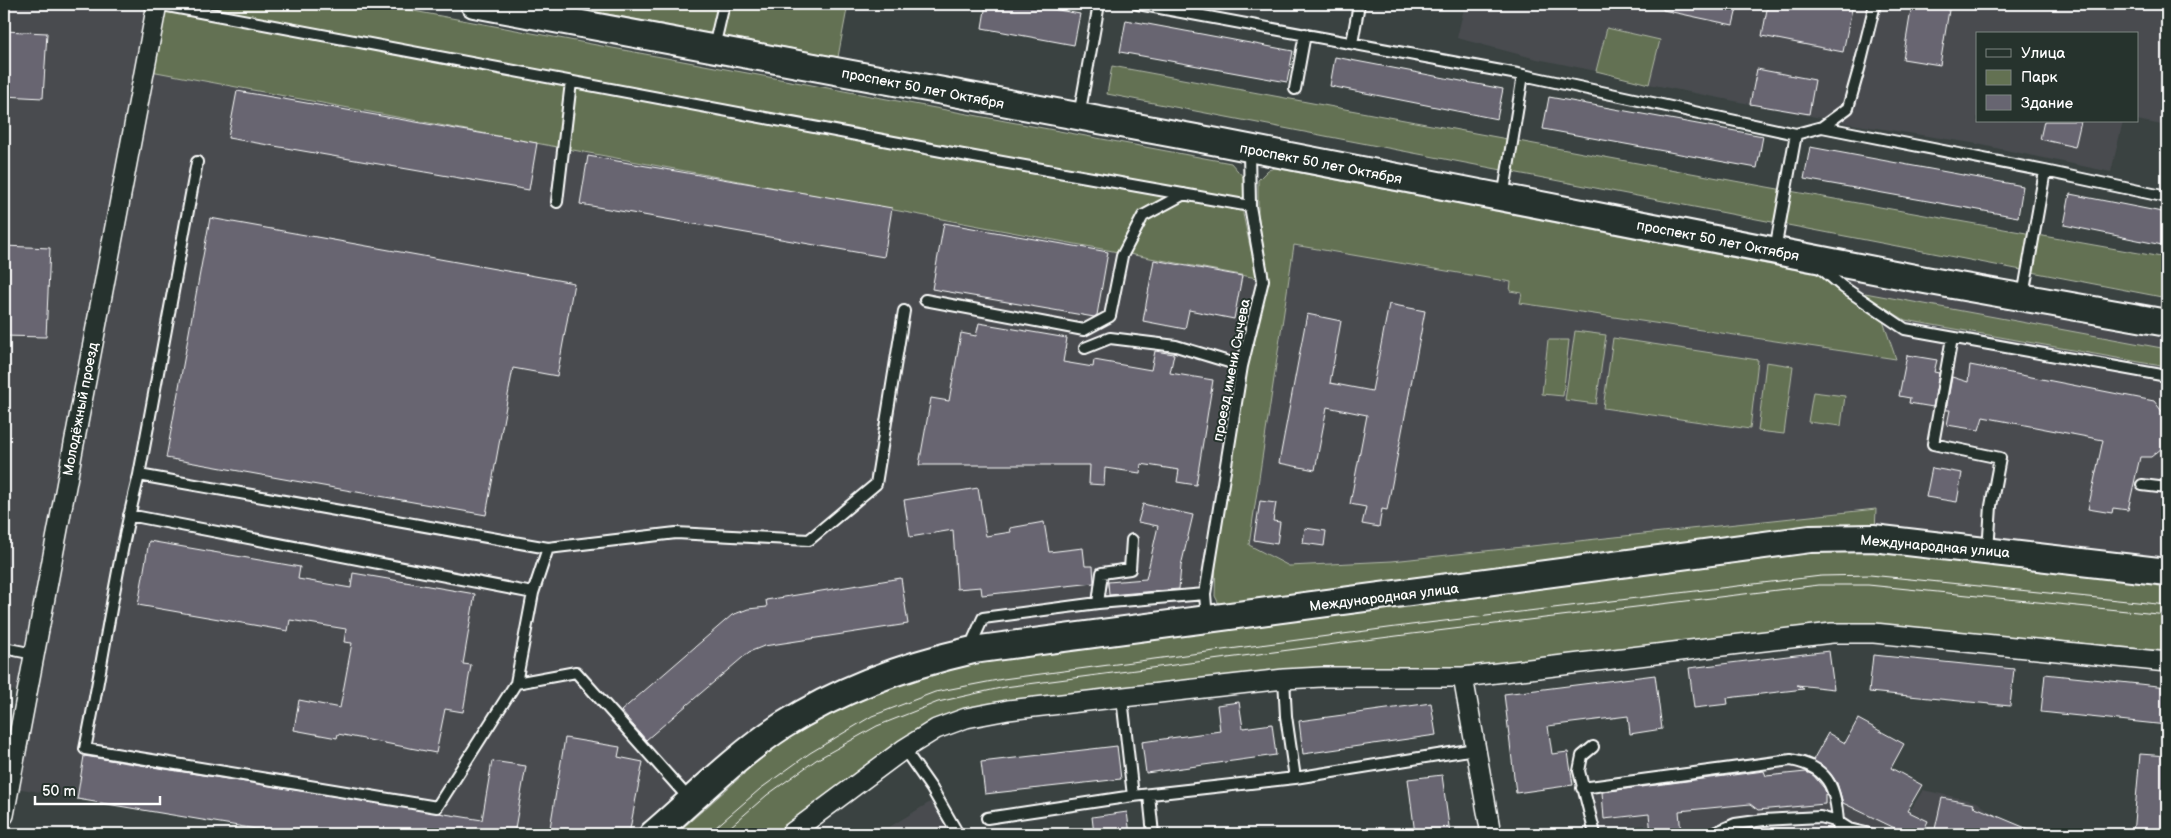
<svg xmlns="http://www.w3.org/2000/svg" width="2171" height="838" font-family="'Balsamiq Sans',sans-serif">
  <rect width="100%" height="100%" fill="#3a4241"/>
  <filter id="ink" filterUnits="userSpaceOnUse"><feTurbulence type="fractalNoise" baseFrequency=".02" numOctaves="2"/><feDisplacementMap in="SourceGraphic" scale="10" xChannelSelector="R" yChannelSelector="G"/><feConvolveMatrix kernelMatrix="1 2 1 2 8 2 1 2 1" color-interpolation-filters="sRGB"/></filter>
  <g filter="url(#ink)">
    <path fill="#484c4f" d="M4,4H152L19,691L4,690Z
      M1465,4H2167V126L2137,120V34H1977V121H2123L2111,172L1972,143L1851,124L1649,84L1660,40L1607,28L1596,71L1537,59L1457,38Z
      M151,71L1257,278L1237,371L1214,516L1194,611L911,657L641,834H286L16,788Z
      M1294,245L1512,282L1522,293L1520,303L1895,359L1883,321L1817,274L2167,339V562L1875,532L1876,509L1392,561L1289,567L1249,545Z
      M1817,763L1850,783L1909,812L1923,790L1977,802L1996,816L2019,825V834H1646L1645,825L1597,830L1591,793Z
      M940,796L964,834H878Z"/>
    <path fill="#637152" stroke="#b1b8a8" d="M166,4H376L1231,163L1244,178L1243,214L1257,278L151,71Z
      M554,4H848L838,57Z
      M1607,28L1660,40L1649,84L1596,71Z
      M1112,66L1767,187L2167,258V298L1107,94Z
      M1275,168L1817,274L1883,321L1896,359L1520,303L1522,293L1510,291L1511,282L1294,245L1249,545L1289,566L1392,561L1876,509L1875,532L1221,608L1215,596L1216,553L1247,368L1268,277L1258,213V180L1268,170Z
      M1865,293L2167,349V367L1905,320L1864,295Z
      M1575,331L1606,335L1596,404L1565,400Z
      M1613,338L1758,360L1750,429L1603,408Z
      M1548,340H1569L1563,396L1542,394Z
      M1766,362L1793,366L1784,434L1758,431Z
      M1813,392L1845,396L1841,426L1808,422Z
      M1810,545L1872,546L2167,579V651L1874,624L1465,669L1285,670L1008,701L965,708L931,721L897,742L776,834H676L744,774L749,762L787,736L892,681L981,657Z"/>
    <path fill="#676571" stroke="#fff" d="M986,4H1025L1080,14L1074,45L982,28Z
      M1663,4H1738L1733,25L1663,10Z
      M1768,4H1853L1843,52L1762,36Z
      M1912,4H1950L1940,65L1903,59Z
      M1126,20L1293,51L1287,82L1120,52Z
      M4,31L47,33L43,98L4,96Z
      M1335,57L1503,89L1497,119L1330,86Z
      M1757,69L1815,80L1809,114L1750,104Z
      M237,91L537,143L529,190L228,138Z
      M1549,97L1763,136L1757,168L1543,129Z
      M2044,121H2081L2075,147L2040,139Z
      M1810,147L2023,186L2018,217L1804,179Z
      M588,156L892,208L884,257L580,204Z
      M2070,194L2167,213V246L2064,225Z
      M210,218L574,283L557,376L513,368L486,515L166,458Z
      M944,223L1108,252L1097,315L1094,317L932,289Z
      M4,246L50,248L46,337L4,336Z
      M1154,260L1242,276L1234,319L1189,310L1185,329L1143,321Z
      M1389,304L1425,311L1387,510L1382,509L1379,527L1362,524L1366,507L1350,504L1367,415L1327,407L1315,470L1279,463L1307,314L1341,321L1330,383L1372,391Z
      M979,323L1067,338L1063,362L1093,367L1094,360L1151,370L1155,351L1174,354L1170,373L1213,380L1196,485L1177,482L1179,470L1141,464L1140,473L1105,468L1104,485L1089,484L1090,465H919L931,398L949,401L961,333L976,336Z
      M1907,355L1937,360L1934,372L1939,373L1933,407L1909,403L1910,398L1899,396Z
      M1970,365L2154,401L2167,418V444L2151,457H2140L2128,510L2113,508L2112,513L2088,509L2103,440L1983,417L1979,430L1947,425L1950,410H1946L1952,377L1968,382Z
      M1932,468L1962,473L1957,502L1926,497Z
      M978,488L986,536L1011,532L1010,528L1044,522L1049,552L1083,548L1085,566H1093L1094,583L982,595L981,587L957,589L953,530L910,537L904,500Z
      M1260,501L1276,503L1273,521L1280,522L1277,544L1254,540Z
      M1143,504L1193,515L1181,566L1179,589L1109,595L1108,582L1146,579L1158,526L1138,522Z
      M1305,528L1326,531L1324,546L1303,543Z
      M149,541L300,567L298,579L351,588L353,573L475,594L463,664L471,665L463,712L445,709L436,753L338,734L337,738L294,730L299,700L340,708L352,643L344,642L346,629L290,620L288,631L138,605Z
      M901,578L908,624L764,646L749,652L646,740L621,711L732,615L748,609L767,607L766,600Z
      M1829,651L1834,689L1797,685L1804,689L1727,698L1728,704L1694,708L1689,668Z
      M1873,655L2014,669L2010,706L1869,692Z
      M2045,674L2167,687V725L2041,712Z
      M1655,675L1662,729L1630,734L1628,716L1548,726L1552,754L1568,752L1573,785L1516,793L1504,694Z
      M1239,702L1243,728L1272,724L1276,755L1146,773L1142,742L1220,731L1217,705Z
      M1431,703L1436,735L1303,754L1299,721Z
      M1858,719L1904,744L1891,768L1922,785L1907,811L1928,821L1922,834H1907L1843,803L1837,783L1830,773L1813,760L1828,733L1845,743Z
      M565,738L620,747L618,757L643,762L629,834L587,830L586,834H549Z
      M1117,746L1121,779L985,794L981,762Z
      M2140,754L2167,756L2166,834H2133Z
      M84,756L482,820L492,761L526,766L514,834H286L77,799Z
      M1764,771L1766,776L1806,772L1813,775L1824,788L1827,795L1825,794V804L1758,810L1750,804L1679,811L1681,834H1651L1649,814L1604,819L1602,792Z
      M1442,775L1450,834H1415L1408,779Z
      M1942,798L1974,804L1973,806L2040,834H1965L1935,829Z
      M1127,812L1130,834H1094L1092,817Z"/>
    <g fill="none" stroke-linecap="round" stroke-linejoin="round">
      <g stroke="#fff" stroke-width="14">
        <path id="lane" d="M157,4L963,155L1250,206
          M1138,4L1523,75
          M1352,43L1359,4
          M714,47L724,4
          M1295,89L1305,34
          M1079,116L1099,4
          M1822,127L2045,171L2023,296
          M197,162L139,475L548,548
          M2045,171L2167,197
          M1503,198L1523,75L1796,134
          M557,202L571,82
          M1775,250L1796,134L1822,127L1848,108L1859,69L1875,4
          M1818,266L1843,287L1905,329L2167,376
          M925,300L1084,330L1110,316L1122,256L1143,216L1184,194
          M1952,338L1933,444L2000,458L1991,506L1988,551
          M1085,348L1110,338L1176,346L1242,366
          M139,475C116,565 104,658 85,749L437,807L516,683
          M2142,485L2167,488
          M129,515L533,593
          M1098,603L1102,573L1130,569L1132,540
          M1207,619L1205,594L1242,366L1263,280L1250,206L1249,150
          M4,648L34,654
          M973,649L974,638L983,618L1098,603L1205,594
          M1284,679L1286,716L1295,778
          M1122,698L1133,796
          M1593,747L1582,756L1579,771L1595,834
          M904,749L932,789L958,834
          M1582,788L1791,760C1835,768 1836,795 1839,834
          M1149,795L1153,834
          M691,801L576,672L516,683L533,593L548,548L676,533L809,540L876,484L904,311
          M987,818L1133,796L1295,778L1475,749
          M1712,834L1735,824L1764,820L1820,817L1838,822L1849,829L1870,834"/>
      </g>
      <g stroke="#fff" stroke-width="22">
        <path id="street" d="M1463,677L1491,834
          M4,815L157,4
          M790,834L904,749L936,729L966,718L1008,710L1284,679L1322,677H1463L1832,633H1874L2167,662"/>
      </g>
      <g stroke="#fff" stroke-width="30">
        <path id="secondary" d="M474,4L1223,143L1925,280L2167,323
          M653,834C695,798 736,756 782,726C840,689 907,665 973,650L1810,539L1873,538L2167,572"/>
      </g>
      <use href="#lane" stroke="#26332d" stroke-width="10"/>
      <use href="#street" stroke="#26332d" stroke-width="19"/>
      <use href="#secondary" stroke="#26332d" stroke-width="26"/>
      <path stroke="#fff" stroke-width="1" d="M708,834L760,789L810,753L872,716L935,692L1003,679L1411,625L1821,576L1870,575L2167,605
        M722,834L767,795L816,760L877,726L938,702L1005,687L1412,634L1819,585H1868L2167,615"/>
    </g>
  </g>
  <g text-anchor="middle" stroke-width="4" stroke-linejoin="round" paint-order="stroke">
    <g font-size="14" fill="#fff" stroke="#26332d">
      <text transform="translate(923 88) rotate(11)" y="5">проспект 50 лет Октября</text>
      <text transform="translate(1321 163) rotate(11)" y="5">проспект 50 лет Октября</text>
      <text transform="translate(1718 240) rotate(11)" y="5">проспект 50 лет Октября</text>
      <text transform="translate(1231 370) rotate(-79)" y="5">проезд имени Сычева</text>
      <text transform="translate(80 409) rotate(-79)" y="5">Молодёжный проезд</text>
      <text transform="translate(1935 546) rotate(5)" y="5">Международная улица</text>
      <text transform="translate(1384 597) rotate(-7)" y="5">Международная улица</text>
    </g>
  </g>
  <rect width="2171" height="838" fill="none" stroke="#26332d" stroke-width="20"/>
  <rect x="10" y="10" width="2151" height="818" fill="none" stroke="#fff" stroke-width="2" filter="url(#ink)"/>
  <rect x="1976" y="32" width="162" height="90" fill="#26332d" stroke="#7d8581"/>
  <rect x="1986" y="49" width="25" height="8" fill="#26332d" stroke="#7d8581"/>
  <text x="2021" y="58" font-size="15" fill="#ffffff">Улица</text>
  <rect x="1986" y="70" width="25" height="15" fill="#637152" stroke="#7d8581"/>
  <text x="2021" y="82" font-size="15" fill="#ffffff">Парк</text>
  <rect x="1986" y="95" width="25" height="15" fill="#676571" stroke="#7d8581"/>
  <text x="2021" y="108" font-size="15" fill="#ffffff">Здание</text>
  <path d="M35 796v8h125v-8" fill="none" stroke="#ffffff" stroke-width="2.5"/>
  <text x="42" y="796" font-size="15" fill="#ffffff" stroke="#26332d" stroke-width="4" paint-order="stroke">50 m</text>
</svg>
